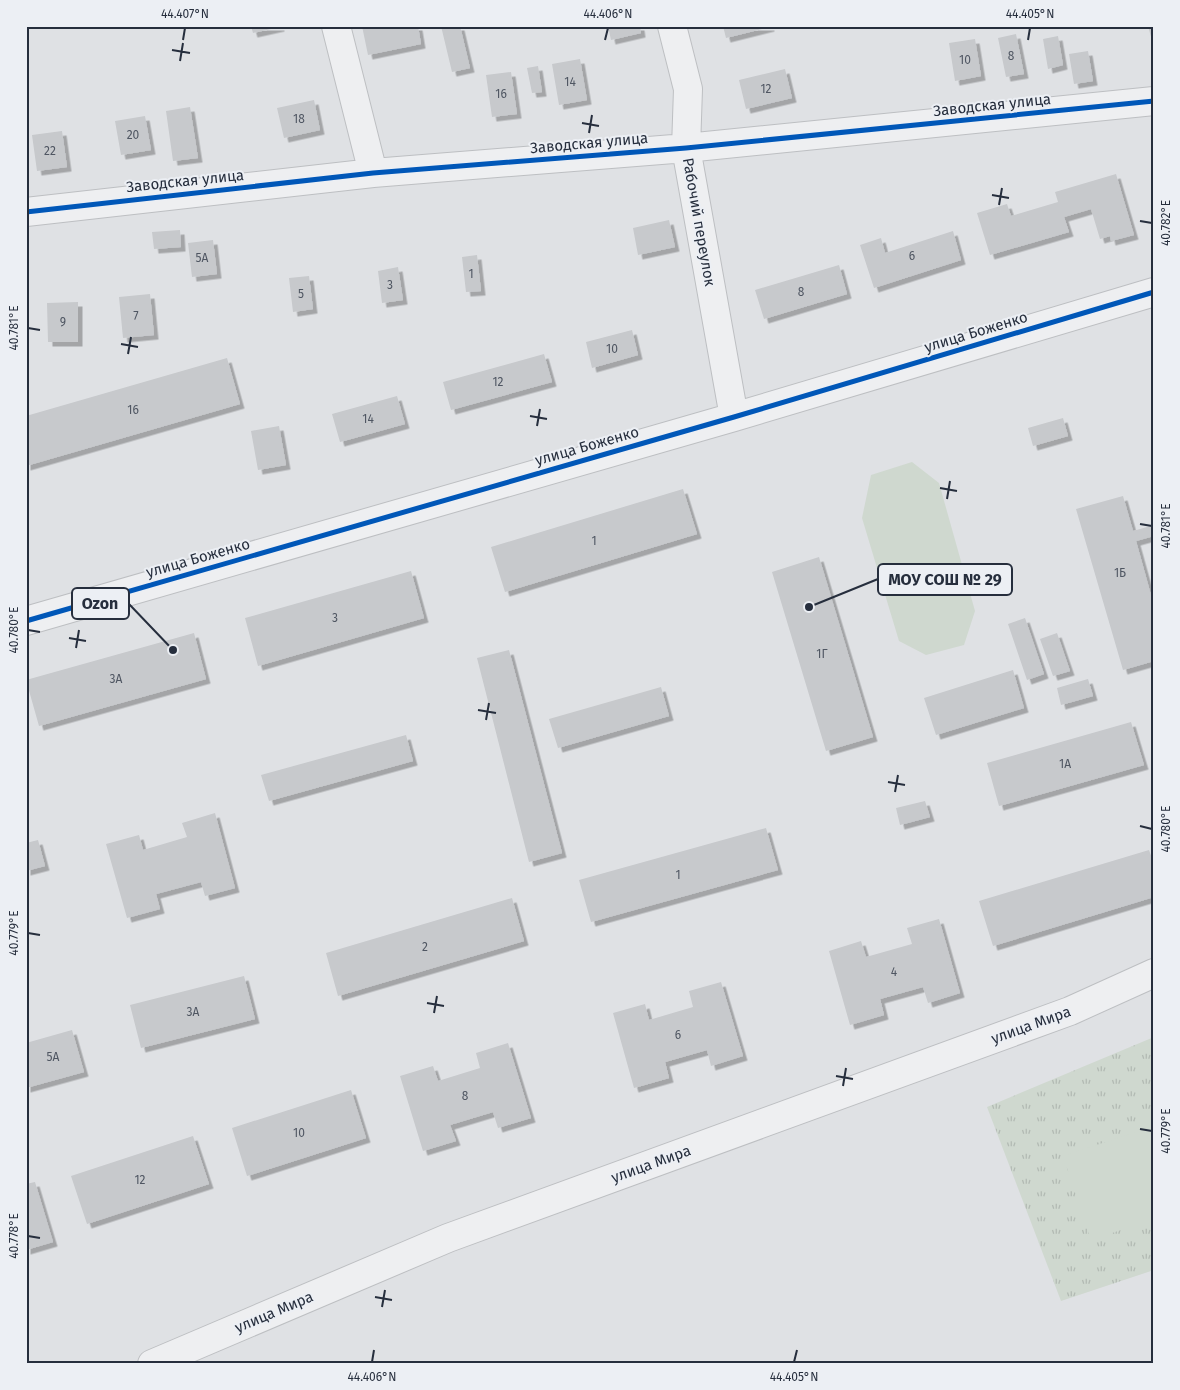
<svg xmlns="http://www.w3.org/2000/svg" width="1180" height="1390" font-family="'Fira Sans',sans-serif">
  <defs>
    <pattern id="grass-tufts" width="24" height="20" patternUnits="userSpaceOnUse" patternTransform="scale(1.25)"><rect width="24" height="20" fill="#cfd8cf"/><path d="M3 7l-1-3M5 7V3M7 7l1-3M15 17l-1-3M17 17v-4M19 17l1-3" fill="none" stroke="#b2bab3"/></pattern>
    <filter id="shadow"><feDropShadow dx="4.5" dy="4.5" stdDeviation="0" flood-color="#0004"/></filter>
  </defs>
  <rect width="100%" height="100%" fill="#dfe1e4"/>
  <path fill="url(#grass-tufts)" d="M1154,1037V1270L1061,1301L987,1107Z"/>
  <path fill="#cfd8cf" d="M912,462L939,483L975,611L964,645L926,655L899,641L862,518L871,475Z
    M1154,1126V1219L1091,1240L1063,1156Z"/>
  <path fill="#c7c9cc" filter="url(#shadow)" d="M251,26H280V27L253,33Z
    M362,26H418L421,44L368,55Z
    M441,26H460L470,68L452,72Z
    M608,26H640L641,33L611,40Z
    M723,26H770V27L726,38Z
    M1148,26H1154V44H1153Z
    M1016,34L1024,74L1006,77L998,38Z
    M1058,36L1063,65L1048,69L1043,39Z
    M975,39L981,76L955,81L949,43Z
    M1088,51L1093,81L1074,84L1069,54Z
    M580,59L587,100L559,105L552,64Z
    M538,66L542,92L532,93L527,68Z
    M785,69L792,98L746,109L739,80Z
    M511,72L517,114L492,117L486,75Z
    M314,100L320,130L284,138L277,108Z
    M190,107L198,158L173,161L166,111Z
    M145,116L151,150L121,155L115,121Z
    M62,131L67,167L37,171L32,135Z
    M1116,174L1134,235L1111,241L1110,236L1100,239L1091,209L1064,217L1069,232L990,255L977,213L1007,204L1011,216L1058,202L1055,192Z
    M669,220L675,247L638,255L633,228Z
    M180,230L181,247L154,249L152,232Z
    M953,231L961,260L874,288L860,245L881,238L885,253Z
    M213,240L217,274L192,277L188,243Z
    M477,255L481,291L466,292L462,257Z
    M839,265L847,294L764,319L755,290Z
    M398,267L403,300L382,303L378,271Z
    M309,276L313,309L293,312L289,278Z
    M150,294L154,335L123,338L119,297Z
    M78,302V342H48L47,303Z
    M632,330L638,355L592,368L586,342Z
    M544,354L552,382L451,410L443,382Z
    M227,358L240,404L26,466V416Z
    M397,396L405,424L340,442L332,414Z
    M1063,418L1068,436L1033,446L1028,428Z
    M279,426L286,465L258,470L251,431Z
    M683,489L697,534L505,592L491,547Z
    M1123,496L1133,531L1154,525V536L1136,541L1154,606V661L1123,670L1076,509Z
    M819,557L873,737L826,751L772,572Z
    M411,571L424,618L258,666L245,618Z
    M1025,618L1044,674L1027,680L1008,624Z
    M194,633L206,679L39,726L26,680Z
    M1057,633L1070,671L1053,676L1040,639Z
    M509,650L562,853L529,862L477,658Z
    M1013,670L1024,708L936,735L924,698Z
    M1088,679L1093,696L1061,705L1057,688Z
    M661,687L669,716L558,748L549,719Z
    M1131,722L1144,765L999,806L987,763Z
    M406,735L413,761L269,801L261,775Z
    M925,801L930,817L900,825L896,808Z
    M215,813L235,888L205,896L201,882L156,894L160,909L127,918L106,844L139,835L143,850L187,837L182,823Z
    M766,828L778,870L591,922L579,880Z
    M38,840L45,866L26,871V843Z
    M1149,850L1154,864V897L993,946L979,901Z
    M512,898L524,941L338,996L326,953Z
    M939,919L960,993L928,1003L923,987L880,999L884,1015L850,1025L829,951L861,941L866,957L912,944L907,928Z
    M244,976L255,1019L141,1048L130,1005Z
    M721,982L743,1056L711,1066L707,1050L665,1062L669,1078L634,1088L613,1013L645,1004L649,1020L693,1007L689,991Z
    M72,1030L84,1072L26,1088V1043Z
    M508,1043L531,1118L498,1128L493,1112L450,1125L456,1141L423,1151L400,1076L433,1066L438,1081L480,1068L476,1053Z
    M351,1090L366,1138L247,1176L232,1128Z
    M193,1136L209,1184L87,1224L71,1176Z
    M35,1182L53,1242L26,1250V1184Z"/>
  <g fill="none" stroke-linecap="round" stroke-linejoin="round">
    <g stroke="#bdbfc2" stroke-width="30">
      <path id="minor" d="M336,26L373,173
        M672,26L688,89L686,148L734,417
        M26,212L373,173L686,148L1154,101
        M26,621L734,417L1154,292
        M152,1364L448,1238L1070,1011L1154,973"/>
    </g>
    <use href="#minor" stroke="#eeeff1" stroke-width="28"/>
    <g stroke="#eceff4" stroke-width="8">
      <path id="cycleway" d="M26,212L373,173L686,148L1154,101
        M26,621L734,417L1154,292"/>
    </g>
    <use href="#cycleway" stroke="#0057b8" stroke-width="5"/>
  </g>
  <path fill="none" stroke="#262e3d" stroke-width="2" d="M183,40L185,28M605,40L608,28M1028,40L1030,28M172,50L190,53M180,61L183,43M582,123L599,126M589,133L592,115M992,195L1009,198M999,205L1002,188M1140,221L1152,223M28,328L40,330M121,344L138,347M128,354L131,337M530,416L547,419M537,426L540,409M940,488L957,491M947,499L950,481M1140,524L1152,526M28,630L40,632M69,638L86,641M76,648L79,630M478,710L496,713M486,720L489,703M888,782L905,785M895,792L898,775M1140,826L1152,829M28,933L40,935M427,1003L444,1006M434,1013L437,996M836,1076L853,1079M843,1086L846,1068M1140,1129L1152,1131M28,1236L40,1238M375,1297L392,1300M382,1307L385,1290M372,1362L374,1350M794,1362L797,1350"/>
  <g text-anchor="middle" stroke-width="4" stroke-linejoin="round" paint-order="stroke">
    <g font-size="12" fill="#4f5662">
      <text x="1011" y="60">8</text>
      <text x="965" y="64">10</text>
      <text x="570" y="86">14</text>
      <text x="766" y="93">12</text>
      <text x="501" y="98">16</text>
      <text x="299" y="123">18</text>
      <text x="133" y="139">20</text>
      <text x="50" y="155">22</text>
      <text x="912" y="260">6</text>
      <text x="202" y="262">5А</text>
      <text x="471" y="278">1</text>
      <text x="390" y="289">3</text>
      <text x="801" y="296">8</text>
      <text x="301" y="298">5</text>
      <text x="136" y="320">7</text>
      <text x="63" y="326">9</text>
      <text x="612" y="353">10</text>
      <text x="498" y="386">12</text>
      <text x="133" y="414">16</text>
      <text x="368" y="423">14</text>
      <text x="594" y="545">1</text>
      <text x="1120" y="577">1Б</text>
      <text x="335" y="622">3</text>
      <text x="822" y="658">1Г</text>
      <text x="116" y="683">3А</text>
      <text x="1065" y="768">1А</text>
      <text x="678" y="879">1</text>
      <text x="425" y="951">2</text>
      <text x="894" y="976">4</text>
      <text x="193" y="1016">3А</text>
      <text x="678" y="1039">6</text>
      <text x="53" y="1061">5А</text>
      <text x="465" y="1100">8</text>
      <text x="299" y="1137">10</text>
      <text x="140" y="1184">12</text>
    </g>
    <g font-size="15" fill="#262e3d" stroke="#eceff4">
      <text transform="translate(992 105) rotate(-6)" y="5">Заводская улица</text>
      <text transform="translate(589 143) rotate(-5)" y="5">Заводская улица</text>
      <text transform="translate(185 181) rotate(-6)" y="5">Заводская улица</text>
      <text transform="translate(699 222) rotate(80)" y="5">Рабочий переулок</text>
      <text transform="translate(976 332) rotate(-17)" y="5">улица Боженко</text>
      <text transform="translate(587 446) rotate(-16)" y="5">улица Боженко</text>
      <text transform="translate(198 558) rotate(-16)" y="5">улица Боженко</text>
      <text transform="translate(1031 1025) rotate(-20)" y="5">улица Мира</text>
      <text transform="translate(651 1164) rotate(-20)" y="5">улица Мира</text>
      <text transform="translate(274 1312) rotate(-23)" y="5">улица Мира</text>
    </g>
  </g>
  <path fill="none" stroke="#262e3d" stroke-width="2" d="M809 607L878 579M173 650L129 604"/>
  <g fill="#262e3d" stroke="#eceff4" stroke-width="2">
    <circle cx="809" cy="607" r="5"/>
    <circle cx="173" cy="650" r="5"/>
  </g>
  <g fill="#eceff4" stroke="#262e3d" stroke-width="2">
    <rect x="878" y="564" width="134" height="31" rx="5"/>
    <rect x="72" y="588" width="57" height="31" rx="5"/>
  </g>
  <g font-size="16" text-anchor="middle" font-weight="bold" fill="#262e3d">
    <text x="945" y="585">МОУ СОШ № 29</text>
    <text x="100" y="609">Ozon</text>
  </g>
  <rect width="1180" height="1390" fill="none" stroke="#eceff4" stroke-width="55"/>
  <rect x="28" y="28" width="1124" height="1334" fill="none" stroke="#262e3d" stroke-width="2"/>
  <g font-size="12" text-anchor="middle" fill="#262e3d">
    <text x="185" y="18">44.407°N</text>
    <text x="608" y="18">44.406°N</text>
    <text x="1030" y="18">44.405°N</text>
    <text transform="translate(1166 223) rotate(-90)" y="4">40.782°E</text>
    <text transform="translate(14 328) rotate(-90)" y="4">40.781°E</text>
    <text transform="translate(1166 526) rotate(-90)" y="4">40.781°E</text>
    <text transform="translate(14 630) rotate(-90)" y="4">40.780°E</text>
    <text transform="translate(1166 829) rotate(-90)" y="4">40.780°E</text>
    <text transform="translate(14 933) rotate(-90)" y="4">40.779°E</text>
    <text transform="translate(1166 1131) rotate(-90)" y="4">40.779°E</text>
    <text transform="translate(14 1236) rotate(-90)" y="4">40.778°E</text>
    <text x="372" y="1381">44.406°N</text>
    <text x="794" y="1381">44.405°N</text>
  </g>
</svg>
